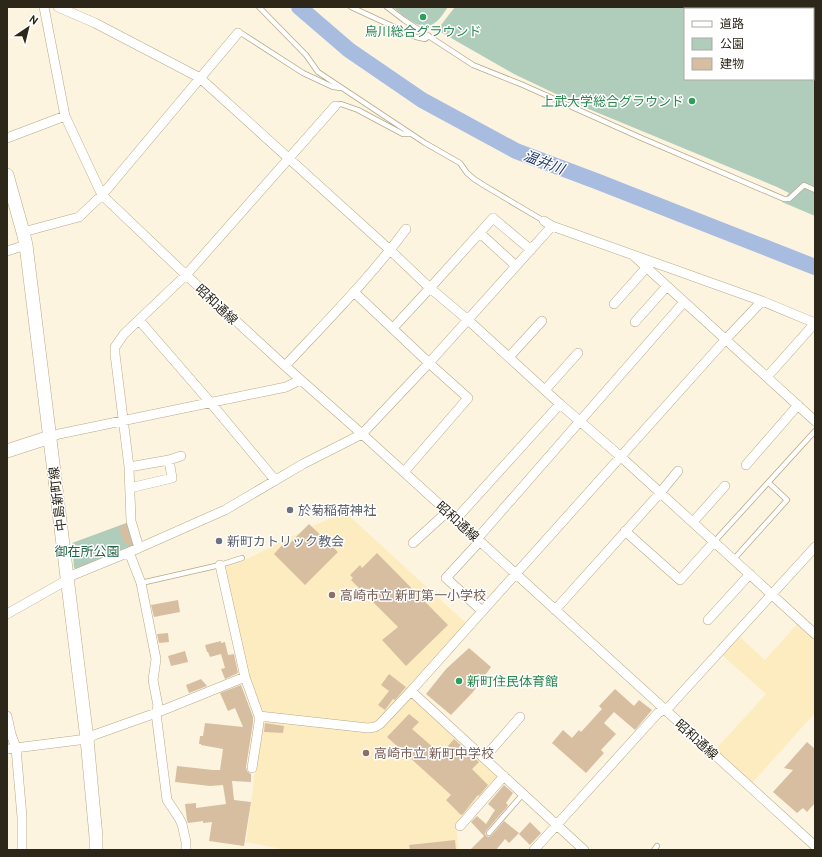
<svg xmlns="http://www.w3.org/2000/svg" width="822" height="857" font-family="Overpass,'Noto Sans JP',sans-serif">
  <rect width="100%" height="100%" fill="#fdf4df"/>
  <path fill="#feecc1" d="M345,512L467,624L375,725L266,713L259,708L245,673L222,566L243,561L313,526Z
    M798,623L815,639V713L752,783L715,750L766,694L722,655L739,636L765,660Z
    M410,694L501,776L456,826L459,850H286L246,842L262,719L368,730Z"/>
  <path fill="#b0cdbc" d="M393,7H448C444,12 441,18 436,22C422,34 404,16 393,7Z
    M455,7H731V9H685V79H813V9H765L764,7H813L815,9V216L782,202L789,193L777,187L579,105L514,74L437,30Z
    M129,522L136,546L77,570L74,568L72,543Z"/>
  <g fill="none" stroke-linecap="round" stroke-linejoin="round">
    <path stroke="#a8bce0" stroke-width="16" d="M299,7L349,50L422,100L516,151L596,181L815,267"/>
  </g>
  <path fill="#d7bea0" d="M126,524L132,544L128,546L123,540L119,526Z
    M309,524L338,552L305,585L274,554L285,542L288,545Z
    M377,553L448,625L406,666L382,640L398,627L351,580L353,578L350,575L360,565L362,568Z
    M178,600L180,612L154,617L151,605Z
    M168,633L169,642L159,643L157,634Z
    M221,641V643L225,642L228,655L234,654L238,673L225,679L221,669L225,668L221,654L210,657L208,652H207L205,645Z
    M469,648L491,667L473,692L451,715L426,694L446,669Z
    M185,651L188,662L171,666L168,656Z
    M389,674L406,687L395,700L393,699L385,710L378,705L389,691L381,685Z
    M201,679L207,686L189,693L186,685Z
    M241,685L253,717V723L246,767L247,771L251,774V782L232,781L234,800L251,802L244,846L209,841L212,822L203,823V821L188,823L187,820L185,804L196,803V808L226,804L223,785L210,786L175,782L177,766L213,770H220L223,749L201,745V744H199L200,736H203L205,723L243,727L235,708L228,711L220,693Z
    M615,689L634,706L639,700L652,710L635,730L614,712L604,723L616,734L601,750L604,753L586,773L552,743L563,730L572,738L579,730L581,732L602,709L599,706Z
    M409,714L419,722L412,729L441,754L454,739L479,762L472,769L488,785L479,796L478,795L463,814L461,815L446,800L451,795L387,737Z
    M265,723L284,726L283,733L264,732Z
    M807,742L815,749V803L807,812L803,808L797,813L773,792L793,770L784,768Z
    M504,785L513,793L506,803L508,805L506,808L486,831L485,834L488,837L491,836L504,821L519,833L509,843L505,839L496,850H470L484,836L471,822L477,816L486,824L495,810L488,804Z
    M530,822L541,833L530,845L519,834Z
    M455,840L456,850H410L409,845Z"/>
  <g fill="none" stroke-linecap="round" stroke-linejoin="round">
    <g stroke="#b8a988" stroke-width="6">
      <path id="service" d="M259,7L306,55L318,72L425,143L460,163L467,173L474,179L485,186L544,221
        M351,7L416,37L425,39L429,36
        M387,7L404,20L473,65L523,85L639,137L784,199H789L804,185L815,190
        M238,33H241L303,73L333,87L341,88
        M335,106L337,105L341,104L358,110L403,134H411
        M714,542L815,431
        M734,559L787,500L769,483
        M141,583L220,565L242,558
        M489,833L523,794
        M654,850L657,846"/>
    </g>
    <g stroke="#b8a988" stroke-width="10">
      <path id="minor" d="M44,7L65,116L102,195L186,275L285,366L362,434L815,846
        M58,7L95,23L185,70L200,78L390,250L430,288L468,320L560,404L620,456L815,634
        M7,138L65,116
        M544,221L552,226L762,301L815,323
        M23,232L79,217L102,195L238,33
        M480,233L516,266
        M7,251L26,245
        M634,256L815,421
        M354,292L429,363L468,398L404,472
        M614,304L646,268
        M139,320L210,402L275,480
        M635,322L667,286
        M393,328L430,288L493,218L531,250
        M509,357L542,321
        M285,366C326,322 370,278 406,229
        M767,377L815,323
        M545,390L578,353
        M50,437L59,434L286,387L300,380
        M746,465L798,405
        M129,467L169,460L181,456
        M130,488L172,478L169,460
        M456,519L560,404
        M693,522L725,486
        M625,531L680,580L714,542
        M477,539L684,302
        M480,541L446,578L482,611
        M413,543L447,512
        M139,548L131,521L129,467L115,354V347L124,334L186,275L335,106
        M129,552L141,583L156,659L153,680L158,706L156,713L167,800L179,818L182,824L186,842V850
        M220,565L245,677L259,716V723L252,768
        M555,610L660,493L678,471
        M7,614L67,580L73,575L139,548L225,510L303,464L362,434L429,363L552,226
        M708,620L750,574
        M411,691L584,850
        M7,716L11,734L16,748L22,817V850
        M259,716L368,728L375,727L380,724L411,691L726,339L762,301
        M7,749L87,739L94,735L156,713L245,677
        M484,758L520,717
        M460,826L504,776
        M534,850L658,713L669,707L815,547"/>
    </g>
    <g stroke="#b8a988" stroke-width="14">
      <path id="secondary" d="M7,175L23,232L26,245L87,739L96,837V850
        M7,451L50,437"/>
    </g>
    <use href="#service" stroke="#fff" stroke-width="4.5"/>
    <use href="#minor" stroke="#fff" stroke-width="9"/>
    <use href="#secondary" stroke="#fff" stroke-width="13"/>
  </g>
  <g fill="#2e9e5b" stroke="#fff" stroke-width="1.5">
    <circle cx="423" cy="17" r="4"/>
    <circle cx="692" cy="101" r="4"/>
    <circle cx="459" cy="681" r="4"/>
  </g>
  <g fill="#6b7280" stroke="#fff" stroke-width="1.5">
    <circle cx="290" cy="510" r="4"/>
    <circle cx="219" cy="541" r="4"/>
  </g>
  <g fill="#8d6e63" stroke="#fff" stroke-width="1.5">
    <circle cx="332" cy="595" r="4"/>
    <circle cx="366" cy="753" r="4"/>
  </g>
  <g text-anchor="middle" stroke-width="3" stroke-linejoin="round" paint-order="stroke">
    <g font-size="13" fill="#27864d" stroke="#fff">
      <text x="423" y="36">烏川総合グラウンド</text>
      <text x="684" y="106" text-anchor="end">上武大学総合グラウンド</text>
      <text x="467" y="686" text-anchor="start">新町住民体育館</text>
    </g>
    <g font-size="13" fill="#2d2719" stroke="#fff">
      <text transform="translate(217 304) rotate(43)" y="5">昭和通線</text>
      <text transform="translate(57 499) rotate(-97)" y="5">中島新町線</text>
      <text transform="translate(458 521) rotate(42)" y="5">昭和通線</text>
      <text transform="translate(697 739) rotate(42)" y="5">昭和通線</text>
    </g>
    <g font-size="13" fill="#5b616d" stroke="#fff" text-anchor="start">
      <text x="298" y="515">於菊稲荷神社</text>
      <text x="227" y="546">新町カトリック教会</text>
    </g>
    <g font-size="13" fill="#206344" stroke="#fff">
      <text x="87" y="556">御在所公園</text>
    </g>
    <g font-size="13" fill="#785e54" stroke="#fff" text-anchor="start">
      <text x="340" y="600">高崎市立 新町第一小学校</text>
      <text x="374" y="758">高崎市立 新町中学校</text>
    </g>
    <g font-size="14" font-style="italic" fill="#213a67" stroke="#fff">
      <text transform="translate(544 162) rotate(21)" y="5">温井川</text>
    </g>
  </g>
  <rect width="822" height="857" fill="none" stroke="#2d2719" stroke-width="16"/>
  <rect x="684" y="8" width="130" height="72" fill="#ffffff" stroke="#aba9a3"/>
  <rect x="692" y="21" width="20" height="6" fill="#ffffff" stroke="#aba9a3"/>
  <text x="720" y="28" font-size="12" fill="#2d2719">道路</text>
  <rect x="692" y="38" width="20" height="12" fill="#b0cdbc" stroke="#aba9a3"/>
  <text x="720" y="48" font-size="12" fill="#2d2719">公園</text>
  <rect x="692" y="58" width="20" height="12" fill="#d7bea0" stroke="#aba9a3"/>
  <text x="720" y="68" font-size="12" fill="#2d2719">建物</text>
  <g transform="translate(28 28) rotate(35)" stroke="#ffffff" stroke-width="3" paint-order="stroke">
  <path d="M0-3L7 15L0 10L-7 15Z" fill="#2d2719"/>
  <text y="-6" font-size="11" font-weight="bold" text-anchor="middle" fill="#2d2719">N</text>
  </g>
</svg>
